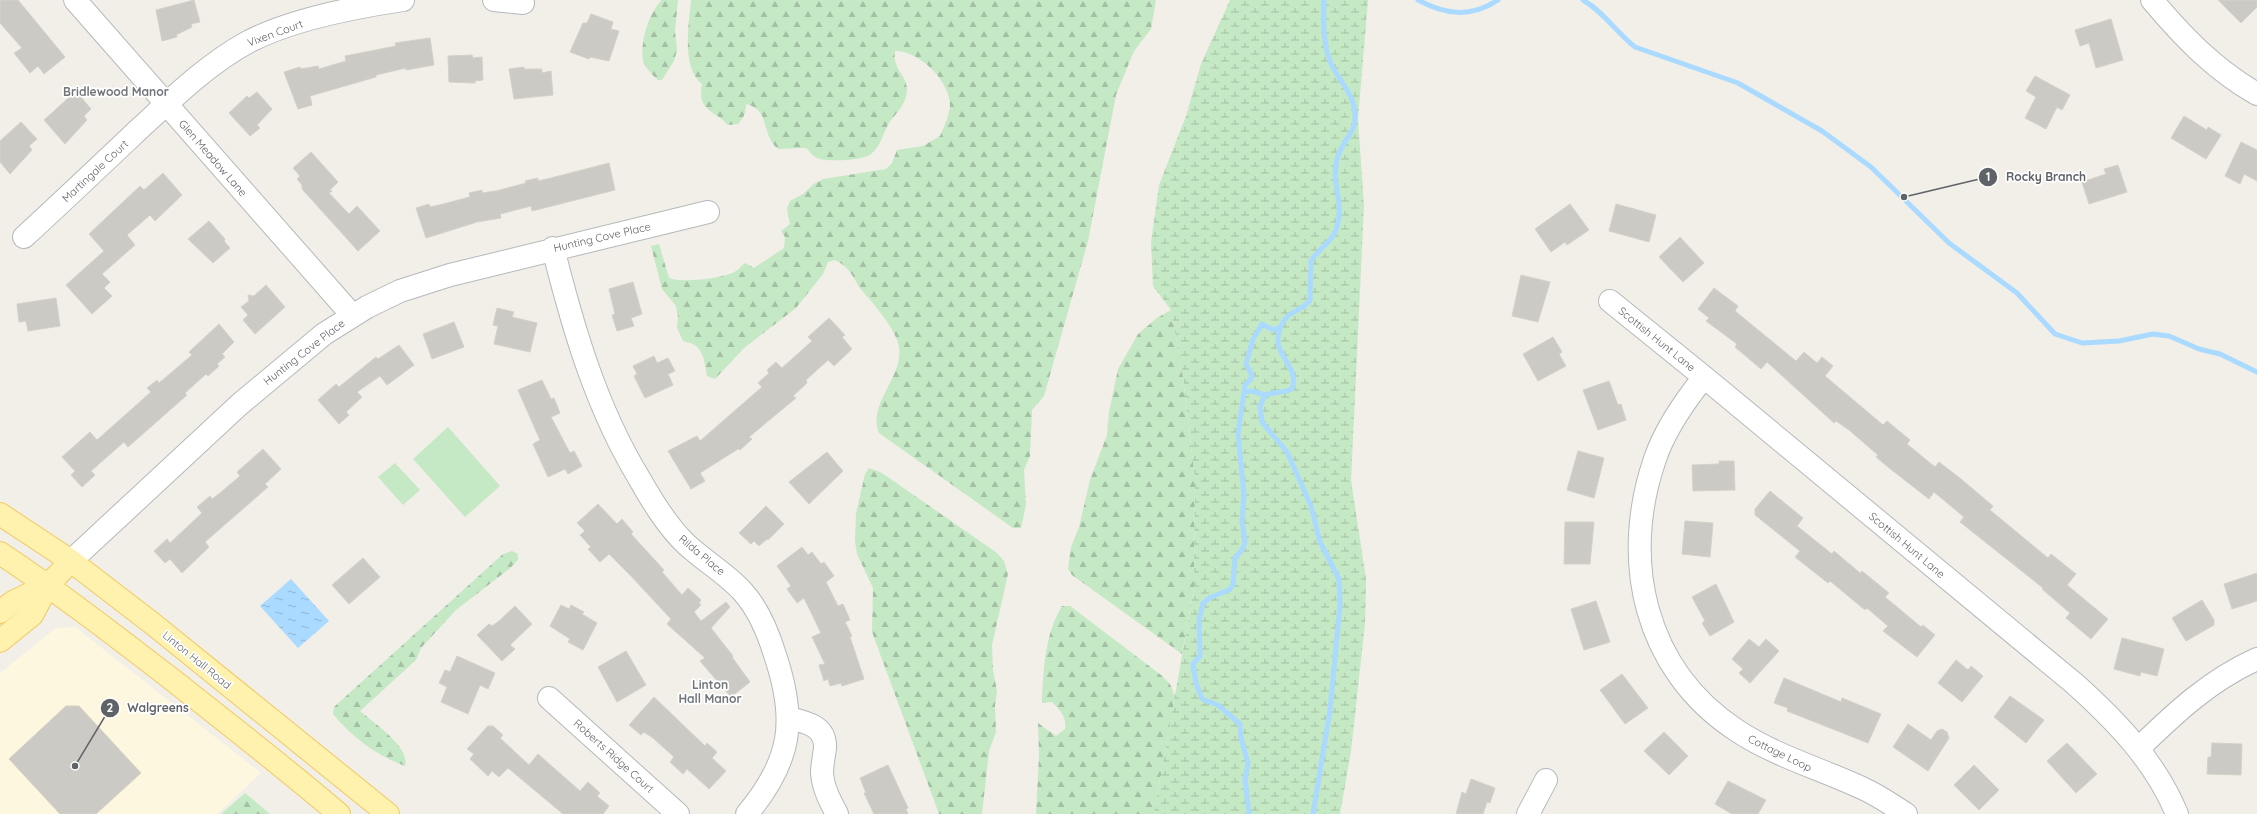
<svg xmlns="http://www.w3.org/2000/svg" width="2257" height="814" font-family="Quicksand,sans-serif">
  <defs>
    <pattern id="forest-firs" width="22" height="20" patternUnits="userSpaceOnUse"><rect width="22" height="20" fill="#c5e8c5"/><path d="M5 1l3.5 6h-7zM16 11l3.5 6h-7z" fill="#a3c0a4"/></pattern>
    <pattern id="wetland-marsh" width="20" height="14" patternUnits="userSpaceOnUse"><rect width="20" height="14" fill="#c5e8c5"/><path d="M1 5h8M5 5V1M11 12h8M15 12V8" fill="none" stroke="#a3c0a4"/></pattern>
    <pattern id="water-ripples" width="26" height="14" patternUnits="userSpaceOnUse"><rect width="26" height="14" fill="#aadaff"/><path d="M2 4q2-2 4 0t4 0M15 11q2-2 4 0t4 0" fill="none" stroke="#8eb4d2"/></pattern>
  </defs>
  <rect width="100%" height="100%" fill="#f1efe8"/>
  <path fill="#fef7e0" d="M75,627L261,773L217,814H0V673L56,628Z"/>
  <path fill="url(#forest-firs)" d="M662,0H678L675,31L677,50L674,61L662,80H658C653,76 644,66 643,60C640,42 649,12 662,0Z
    M691,0H1156L1151,29L1134,51L1116,95L1088,241L1044,396L1032,410L1030,456L1024,470L1026,505L1021,528H1013L879,433C867,404 904,376 899,347C897,331 875,305 864,293C853,280 853,269 835,260L828,262L823,274L796,308L744,348L715,379L707,376C704,358 703,344 683,341L677,328L678,317L676,306L662,289L651,246L659,244L669,278C681,283 724,279 736,271C739,269 742,265 745,263L754,268L784,248L785,237L781,231L790,224L787,208L790,201L803,194L814,184L823,179L886,169L892,163L897,150L923,146L940,136C944,127 949,116 950,106C950,81 920,51 895,51C892,70 908,76 907,91C906,104 897,112 889,123C883,133 881,146 871,154C863,161 826,162 817,158C812,156 810,151 806,148L778,149C760,133 771,110 746,104C746,113 744,117 738,124L728,125C714,109 697,112 702,84C681,68 689,23 691,0Z
    M1171,310L1182,369L1195,478L1194,588L1182,654L1072,575L1068,569L1071,547L1079,527L1090,480L1107,435L1109,412L1118,369L1138,334L1157,318Z
    M869,468L882,473L997,553L1004,561L1008,574L992,645L993,670L997,691L995,705L996,732L989,751L982,814H939L872,632L873,588L857,554L855,541L856,514L865,474Z
    M512,551L518,554V560L509,569L456,610L421,648L416,660L360,711C371,721 411,747 405,766C377,756 352,737 333,714L334,707L503,554Z
    M1062,606H1070L1161,675L1170,684L1175,696L1154,814H1036L1039,756L1038,723L1056,736L1065,729C1067,717 1060,710 1052,702L1042,703C1043,672 1045,633 1062,606Z
    M245,793L270,814H221Z"/>
  <path fill="url(#wetland-marsh)" d="M1230,0H1368L1358,119L1364,206L1351,480L1366,579L1365,624L1351,751L1340,814H1154L1194,588L1195,478L1182,369L1171,310L1153,286L1151,242L1159,185L1186,116L1201,64Z"/>
  <path fill="#c5e8c5" d="M448,427L500,486L465,517L413,459Z
    M395,463L420,490L403,505L378,477Z"/>
  <path fill="url(#water-ripples)" d="M291,579L329,621L298,648L260,606Z"/>
  <g fill="none" stroke-linecap="round" stroke-linejoin="round">
    <path stroke="#aadaff" stroke-width="5" d="M1418,0C1446,15 1471,18 1498,0
      M1583,0C1604,12 1616,32 1635,47L1738,83L1822,131L1871,167L1949,243L2017,293L2055,334L2082,343L2119,341L2153,334L2169,336L2199,349L2220,354L2257,372
      M1244,392L1245,385L1251,379L1252,375L1246,364L1253,339L1262,324L1273,330L1280,327
      M1249,814L1245,779L1248,763L1241,738L1240,724L1218,705L1204,700L1201,697L1196,683L1193,664L1200,656L1199,620L1203,603L1211,597L1229,590L1233,585L1235,558L1242,550L1245,543L1242,521L1244,495L1238,434L1244,392L1252,391L1265,395
      M1313,814L1330,710L1340,605L1339,579L1320,542L1311,506L1287,452L1262,422L1260,406L1265,395C1274,392 1283,393 1292,389C1301,364 1268,355 1281,326C1287,310 1302,312 1310,300L1311,261C1317,250 1332,242 1336,230C1346,202 1329,181 1338,156C1345,134 1359,134 1354,106C1350,90 1339,80 1332,66C1323,48 1323,20 1324,0"/>
  </g>
  <path fill="#cccac5" stroke="#d6d1c6" d="M0,0H18L65,57L44,74L38,66L30,73L14,53L22,48L0,23Z
    M194,0L200,22L191,24L192,27L176,35L177,37L162,41L156,10Z
    M2218,0H2257V7L2241,23Z
    M591,14L613,22L611,29L619,31L609,61L590,57L589,59L570,52L583,23H587Z
    M2111,19L2123,60L2096,68L2089,43L2080,46L2075,30Z
    M430,38L434,65L406,70V68L376,75V77L310,96L312,105L298,109L284,72L300,67L301,69L318,66L319,69L346,61L345,56L396,46L395,43Z
    M472,55L473,58L482,57L483,80L475,81V83L449,82L448,56Z
    M524,67V69H542V73L551,71L553,95L514,99L509,69Z
    M2035,76L2070,95L2062,110L2057,107L2046,129L2025,118L2036,97L2026,91Z
    M76,91L91,109L84,116L87,120L65,144L44,120Z
    M257,92L272,109L257,125L260,128L250,136L229,113L247,96L249,98Z
    M2184,116L2207,130L2208,127L2221,135L2206,159L2171,138Z
    M21,122L37,139L29,146L32,150L10,174L0,162V141Z
    M2241,142L2257,150V181L2244,174L2240,184L2225,176Z
    M311,152L338,182L330,190L332,191L329,193L349,214L357,206L380,231L358,251L302,189V185L297,179L300,176L293,168Z
    M609,163L615,190L532,211L531,206L500,214L501,218L477,222L426,238L416,208L429,204L430,207L443,204L470,197L469,193L482,190V193L496,191L526,183L525,181L538,178V181L551,178Z
    M2118,165L2127,192L2089,204L2082,182L2106,174L2104,169Z
    M163,173L182,195L155,221L150,215L127,235L135,245L102,274L110,282L104,288L112,296L92,314L66,285L104,251L89,234L140,186L144,190Z
    M1570,204L1589,230L1567,245L1565,242L1551,252L1535,229Z
    M1616,204L1656,215L1649,242L1609,231Z
    M209,221L225,239L224,241L230,248L213,263L188,239Z
    M1680,237L1704,263L1683,282L1659,257Z
    M1521,275L1550,282L1538,322L1512,316Z
    M633,282L642,314L631,318L634,326L617,331L612,315L615,314L609,289Z
    M266,285L285,307L255,334L243,320L248,315L241,307L249,301L248,295L254,296Z
    M1714,288L1738,306L1735,311L1796,361L1804,352L1817,363L1822,357L1833,366L1825,376L1883,425L1887,421L1910,440L1907,444L1935,467L1939,462L1961,479L1993,506L1990,510L2048,558L2051,554L2076,574L2067,585L2108,619L2091,639L2066,618L2070,613L2042,589L2043,588L1960,522L1964,517L1934,492L1929,499L1888,467L1876,457L1878,455L1849,430L1836,421L1834,423L1767,362L1761,369L1735,347L1737,344L1706,321L1709,318L1698,309Z
    M56,298L60,326L28,331L26,321L19,322L17,304Z
    M497,308L514,312L512,317L537,323L530,352L494,344L498,326L493,325Z
    M829,318L845,335L842,337L852,349L834,366L828,360L806,380L807,383L793,396L796,398L749,437L752,439L740,450L738,449L700,473L705,481L691,489L668,451L697,436L700,441L762,387L758,383L769,373L767,370L776,362L782,368L812,341L808,337Z
    M454,322L464,347L432,359L423,334Z
    M219,324L234,342L222,354L225,357L217,364L219,366L208,376L206,374L185,393L187,395L128,447L124,442L91,471L95,475L82,487L71,475L75,471L62,457L90,432L97,440L151,392L147,388L157,380L159,383L192,355L189,352Z
    M1553,337L1562,352L1559,354L1566,366L1538,381L1523,354Z
    M399,345L414,365L387,385L380,376L357,392L362,397L346,412L349,415L339,424L318,400L336,384L339,387L376,357L378,359Z
    M654,356L657,363L668,358L675,371L668,374L673,385L645,398L634,376L637,374L633,366Z
    M542,380L551,399L554,398L560,413L551,417L570,453L574,451L582,466L568,474L565,469L548,477L533,444L540,440L518,390Z
    M1609,381L1618,405L1621,404L1626,420L1598,430L1583,390Z
    M263,449L281,469L265,484L268,487L205,542L209,547L182,573L170,559L165,563L154,551L167,539L170,543L202,513L197,507L210,496L212,499L220,493L240,476L237,472Z
    M1578,451L1604,458L1594,498L1567,490Z
    M827,452L843,471L809,504L789,482Z
    M1719,461H1734L1735,490L1693,491L1692,465L1719,464Z
    M1770,491L1803,518L1797,526L1832,554L1834,551L1860,573L1862,571L1889,593L1885,597L1921,627L1923,625L1935,635L1917,657L1883,631L1888,626L1867,608L1865,610L1830,581L1828,583L1795,557L1800,551L1755,515V509Z
    M598,504L617,524L622,519L633,532L631,534L664,570L662,572L682,595L688,588L701,600L699,603L701,605L694,612L701,621L726,602L730,607L711,628L733,656L732,657L750,682L731,697L700,661L705,658L667,624L671,619L630,575L609,554L600,562L588,549L591,547L580,535L585,531L577,523Z
    M766,506L784,524L768,540L767,539L759,546L754,541L751,544L739,533Z
    M1685,521L1713,523L1710,557L1682,554Z
    M1565,522H1594L1590,564H1564Z
    M802,547L808,555L812,552L821,564L824,562L834,576L826,582L838,606L843,604L850,620L845,622L852,636L850,637L864,679L842,686L841,683L830,686L828,679L824,681L819,665L825,664L812,637L821,633L804,598L797,603L787,589L791,586L777,566Z
    M363,558L380,577L349,604L332,585Z
    M2257,573V601L2232,609L2224,584Z
    M1716,584L1734,622L1710,636L1702,623L1705,621L1692,597Z
    M2202,600L2214,620V625L2186,641L2172,618Z
    M1596,601L1610,642L1584,650L1571,609Z
    M561,605L569,609L571,605L584,612L582,614L597,623L583,650L568,642L570,639L550,626Z
    M515,606L532,624L510,645L515,649L502,661L477,635L489,624L492,626L499,621Z
    M2122,638L2164,649L2157,676L2141,672L2140,676L2114,669Z
    M1749,639L1759,647L1766,639L1779,651L1750,683L1739,673L1743,669L1732,659Z
    M626,651L646,685L617,702L598,667Z
    M457,656L495,673L488,689L480,685L468,714L441,702L447,687L439,683L445,670L450,672Z
    M1956,660L1968,670L1971,666L1983,676L1962,702L1938,683Z
    M1622,674L1648,708L1625,724L1600,690Z
    M1784,678L1841,702L1842,698L1881,714L1868,743L1787,711L1788,708L1774,703Z
    M2010,696L2044,720L2026,743L1994,717Z
    M654,697L705,746L707,743L717,752L712,758L726,771L709,789L687,769L683,774L670,762L674,757L653,738L644,732L641,735L629,725Z
    M66,706H79L141,773L96,814H60L9,759Z
    M1908,724L1931,740L1937,731L1942,729L1947,732L1949,738L1928,771L1893,747Z
    M488,726H493L503,735L500,738L529,765L538,754L580,791L588,782L600,793L597,796L609,806L603,814H563L508,768L499,777L492,771L488,776L470,759L474,754L467,749Z
    M1664,732L1688,756L1669,775L1644,751Z
    M2067,743L2097,774L2076,793L2047,761Z
    M2212,743L2242,744L2241,775L2207,774L2208,757H2211Z
    M888,765L908,808L906,809L908,814H874L864,793H866L860,778Z
    M1974,765L1999,790L1979,810L1954,785Z
    M1471,779L1495,788L1490,803L1487,802L1483,814H1456L1462,792L1466,794Z
    M1728,781L1766,800L1758,814H1732L1715,804Z"/>
  <g fill="none" stroke-linecap="round" stroke-linejoin="round">
    <g stroke="#b5b8bc" stroke-width="24">
      <path id="minor" d="M75,0L352,315
        M494,0L523,3
        M2152,0C2183,37 2215,70 2257,94
        M24,237C62,202 100,166 137,131C172,99 206,65 248,42C290,20 356,7 403,0
        M553,248C573,328 596,407 639,478C652,501 667,526 686,544C704,561 726,573 743,592C759,610 768,632 775,655C797,720 792,760 747,814
        M1610,301L1704,377L2075,684C2117,722 2155,761 2177,814
        M1704,377C1684,402 1665,429 1655,459C1620,560 1644,669 1736,730C1775,756 1819,768 1862,788C1878,795 1892,805 1906,814
        M71,561L240,404L324,334L367,307L400,291L450,275L708,212
        M549,698L678,814
        M789,718C806,722 826,726 825,748C824,757 822,764 822,773C823,788 830,801 837,814
        M2139,748C2175,713 2210,680 2257,659
        M1528,814L1546,780"/>
    </g>
    <g stroke="#f2c960" stroke-width="24">
      <path id="major" d="M0,514L71,561L153,624L388,814
        M0,553C60,593 117,637 174,681C230,725 285,768 339,814
        M0,612L13,602L48,585
        M0,641L32,615L48,585L71,561"/>
    </g>
    <use href="#minor" stroke="#fff" stroke-width="22"/>
    <use href="#major" stroke="#fff2af" stroke-width="22"/>
  </g>
  <g text-anchor="middle" stroke-width="3.5" stroke-linejoin="round" paint-order="stroke">
    <g font-size="11" fill="#5f6368" stroke="#fff">
      <text transform="translate(275 33) rotate(-20)" y="4">Vixen Court</text>
      <text transform="translate(213 158) rotate(49)" y="4">Glen Meadow Lane</text>
      <text transform="translate(95 171) rotate(-43)" y="4">Martingale Court</text>
      <text transform="translate(602 237) rotate(-13)" y="4">Hunting Cove Place</text>
      <text transform="translate(1657 339) rotate(39)" y="4">Scottish Hunt Lane</text>
      <text transform="translate(304 352) rotate(-38)" y="4">Hunting Cove Place</text>
      <text transform="translate(1907 545) rotate(40)" y="4">Scottish Hunt Lane</text>
      <text transform="translate(702 555) rotate(40)" y="4">Rilda Place</text>
      <text transform="translate(197 660) rotate(39)" y="4">Linton Hall Road</text>
      <text transform="translate(1780 753) rotate(26)" y="4">Cottage Loop</text>
      <text transform="translate(614 756) rotate(42)" y="4">Roberts Ridge Court</text>
    </g>
    <g font-size="12" font-weight="bold" fill="#70757a" stroke="#fff">
      <text x="116" y="96">Bridlewood Manor</text>
      <text x="710" y="689">Linton<tspan x="710" dy="14">Hall Manor</tspan></text>
    </g>
  </g>
  <path fill="none" stroke="#5f6368" stroke-width="1.5" d="M1904 197L1988 177M75 766L110 708"/>
  <g fill="#5f6368" stroke="#fff" stroke-width="1.5">
    <circle cx="1904" cy="197" r="4"/>
    <circle cx="75" cy="766" r="4"/>
    <circle cx="1988" cy="177" r="10"/>
    <circle cx="110" cy="708" r="10"/>
  </g>
  <g font-size="12" text-anchor="middle" font-weight="bold" fill="#fff">
    <text x="1988" y="181">1</text>
    <text x="110" y="712">2</text>
  </g>
  <g font-size="12" text-anchor="middle" font-weight="bold" fill="#5f6368" stroke="#fff" stroke-width="3.5" stroke-linejoin="round" paint-order="stroke">
    <text x="2046" y="181">Rocky Branch</text>
    <text x="158" y="712">Walgreens</text>
  </g>
</svg>
